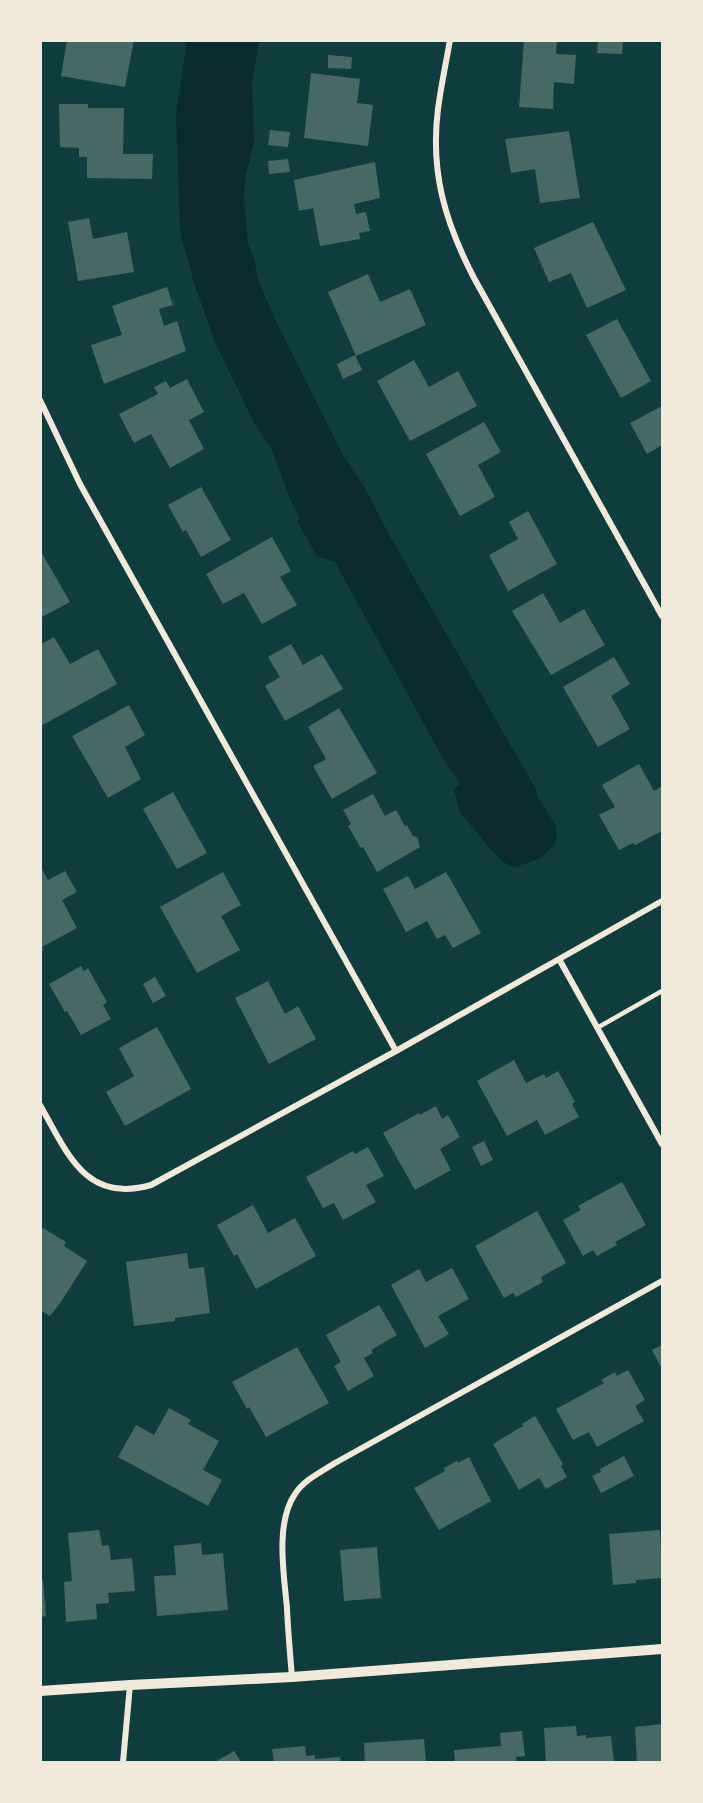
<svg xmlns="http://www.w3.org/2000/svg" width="703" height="1803" font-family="'Archivo Narrow',sans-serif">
  <rect width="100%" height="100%" fill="#0f3d3e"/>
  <path fill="#0a2a2b" d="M187,40L259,41L252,84L254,141L246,175L244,195L248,244L254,259L258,280L276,321L344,457L366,490L387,531L537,791V796L555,824L557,835L554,845L539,859L515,867L505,863L492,851L459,811L454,789L460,784L445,762L335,562L317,556L297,521L300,518L290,499L272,450L254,423L215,342L193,280L190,266L183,244L180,228L176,114Z"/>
  <path fill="#486865" d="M67,40H134L125,87L61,76Z
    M524,40H557L556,54L576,55L574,84L554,82L553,109L519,107Z
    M598,40H623L622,54L597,53Z
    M328,55L352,57L351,69L328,68Z
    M311,73L360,79L357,103L373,105L368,146L304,138Z
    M59,104H88V108H124L123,154H153L152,179L87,178V157H79V148L60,147Z
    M270,130L290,132L288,147L268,145Z
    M569,131L580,198L540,203L535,169L511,173L505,139Z
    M288,159L290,172L269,174L268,161Z
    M375,162L380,198L354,204L356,214L366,212L370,231L359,233L360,239L320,246L313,208L299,211L294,180Z
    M89,218L93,239L127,232L134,272L78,281L68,222Z
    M593,222L626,290L587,308L571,273L549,282L534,248Z
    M368,274L380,302L410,289L426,325L356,356L328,292Z
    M167,287L173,305L159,309L164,326L177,321L186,351L104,384L91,345L122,335L112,306Z
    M617,319L651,381L621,398L586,335Z
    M355,355L362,370L343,379L337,364Z
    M414,360L429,387L458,371L477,406L410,441L377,381Z
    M187,379L204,412L189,420L204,449L170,468L151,434L134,443L119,414L158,394L154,387L166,381L170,388Z
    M662,406V445L647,454L630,423Z
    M484,422L501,452L478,465L495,497L460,516L426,454Z
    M201,487L231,540L201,557L186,530L183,532L168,505Z
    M528,511L557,564L508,591L489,555L518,539L509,522Z
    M272,537L291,571L280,577L297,605L262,624L244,593L223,604L206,574Z
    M40,550L70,602L40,618Z
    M543,593L560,623L584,609L605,645L551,675L512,611Z
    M54,637L70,664L98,649L117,684L41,726L40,645Z
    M291,644L303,665L322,654L343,689L285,721L265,686L280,677L268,657Z
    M614,657L630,684L611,696L630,729L598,747L563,687Z
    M129,705L145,735L125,747L141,779L108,798L72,736Z
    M339,708L377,773L332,799L313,766L326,759L308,727Z
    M639,764L654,791L662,786V831L635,845L633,843L619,850L599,815L615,807L602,785Z
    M173,792L207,853L177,869L143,809Z
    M373,794L385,816L396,810L405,826L407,825L413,836L417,837L420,847L377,872L363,847L361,848L348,826L351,824L343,810Z
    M40,866L48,880L65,871L77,892L62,900L77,928L42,947L44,950L40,951Z
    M223,872L241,905L221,916L240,950L197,973L160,907Z
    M446,872L481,933L453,948L445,935L437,939L427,921L406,932L383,889L408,876L415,889Z
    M81,966L84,971L88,968L107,1002L103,1005L111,1019L81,1035L67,1011L65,1012L49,984Z
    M155,977L166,996L153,1003L143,984Z
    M268,981L285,1014L298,1006L316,1039L269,1064L235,998Z
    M157,1027L191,1089L125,1126L106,1092L134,1076L119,1048Z
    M514,1060L526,1083L544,1074L546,1078L558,1071L575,1102L572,1104L579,1117L545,1135L537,1120L507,1136L477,1081Z
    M436,1106L442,1119L448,1115L460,1137L440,1149L451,1170L415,1190L383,1133L419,1113L420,1115Z
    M484,1141L493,1160L481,1166L472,1147Z
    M368,1147L384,1176L366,1185L376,1202L343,1220L334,1203L323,1208L306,1177L353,1151L355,1154Z
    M622,1182L646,1225L615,1242L617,1245L597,1256L593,1250L583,1256L563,1220L581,1210L578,1206Z
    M253,1205L268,1233L295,1218L316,1256L256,1289L237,1254L234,1256L217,1225Z
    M537,1211L566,1263L541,1277L543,1282L516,1297L513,1293L504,1298L475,1246Z
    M43,1228L66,1242L64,1246L87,1261L61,1302L50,1316L40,1310V1232Z
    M187,1253L189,1269L204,1267L210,1313L175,1318V1321L134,1326L126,1262Z
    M452,1268L469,1299L438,1316L449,1334L425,1348L391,1285L419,1269L426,1282Z
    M379,1305L397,1335L371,1350L373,1353L364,1358L374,1376L348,1391L334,1366L341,1362L326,1335Z
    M662,1345V1369L652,1350Z
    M297,1347L329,1403L266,1437L249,1407L247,1409L232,1382Z
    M628,1370L645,1400L635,1406L644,1421L597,1447L589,1432L573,1440L556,1409L604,1383L601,1380L615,1372L617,1376Z
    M169,1408L191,1420L188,1424L219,1441L203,1470L222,1480L208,1506L118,1457L136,1425L154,1435Z
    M535,1416L563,1464L561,1466L567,1477L546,1489L539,1478L519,1490L493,1444L523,1426L522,1424Z
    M624,1456L634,1476L601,1493L592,1476L601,1472L600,1469Z
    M469,1457L491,1501L439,1530L414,1488L445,1471L444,1468L457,1461L458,1463Z
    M99,1530L102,1546L109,1545L111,1560L132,1558L135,1591L108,1593L109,1603L96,1604L97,1619L66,1622L64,1582L72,1581L68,1533Z
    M660,1530L662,1578L636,1580V1583L613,1585L609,1534Z
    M201,1543L202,1555L223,1553L228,1610L157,1616L154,1576L176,1575L174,1546Z
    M377,1547L381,1598L344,1601L340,1550Z
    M40,1580H43L46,1616L40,1617Z
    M662,1724V1762H637L635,1727Z
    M576,1726L577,1736L586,1735V1738L611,1736L614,1762H546L544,1728Z
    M522,1731L525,1756L516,1757L517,1762H455L454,1750L501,1746L500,1733Z
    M424,1739L426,1762H365L364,1743Z
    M305,1746L306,1756L315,1755V1759L340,1757L341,1762H274L272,1749Z
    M234,1751L241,1762H215Z"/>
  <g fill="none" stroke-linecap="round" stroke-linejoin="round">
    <path stroke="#f1e9da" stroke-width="4.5" d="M597,1028L662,991"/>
    <path stroke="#f1e9da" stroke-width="6" d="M450,40C446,63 441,86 438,109C430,172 445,222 474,278L662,616
      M40,400L80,484L396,1051
      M559,959L662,1144
      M40,1105C67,1152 85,1204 151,1185L396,1051L662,901
      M292,1677C290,1654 288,1631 287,1608C284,1575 275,1523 295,1494C304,1480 321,1472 335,1463L662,1281
      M123,1762L130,1685"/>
    <path stroke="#f1e9da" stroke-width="10" d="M40,1691L130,1685L292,1677L662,1649"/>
  </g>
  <rect width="703" height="1803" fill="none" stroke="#f1e9da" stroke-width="84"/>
</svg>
